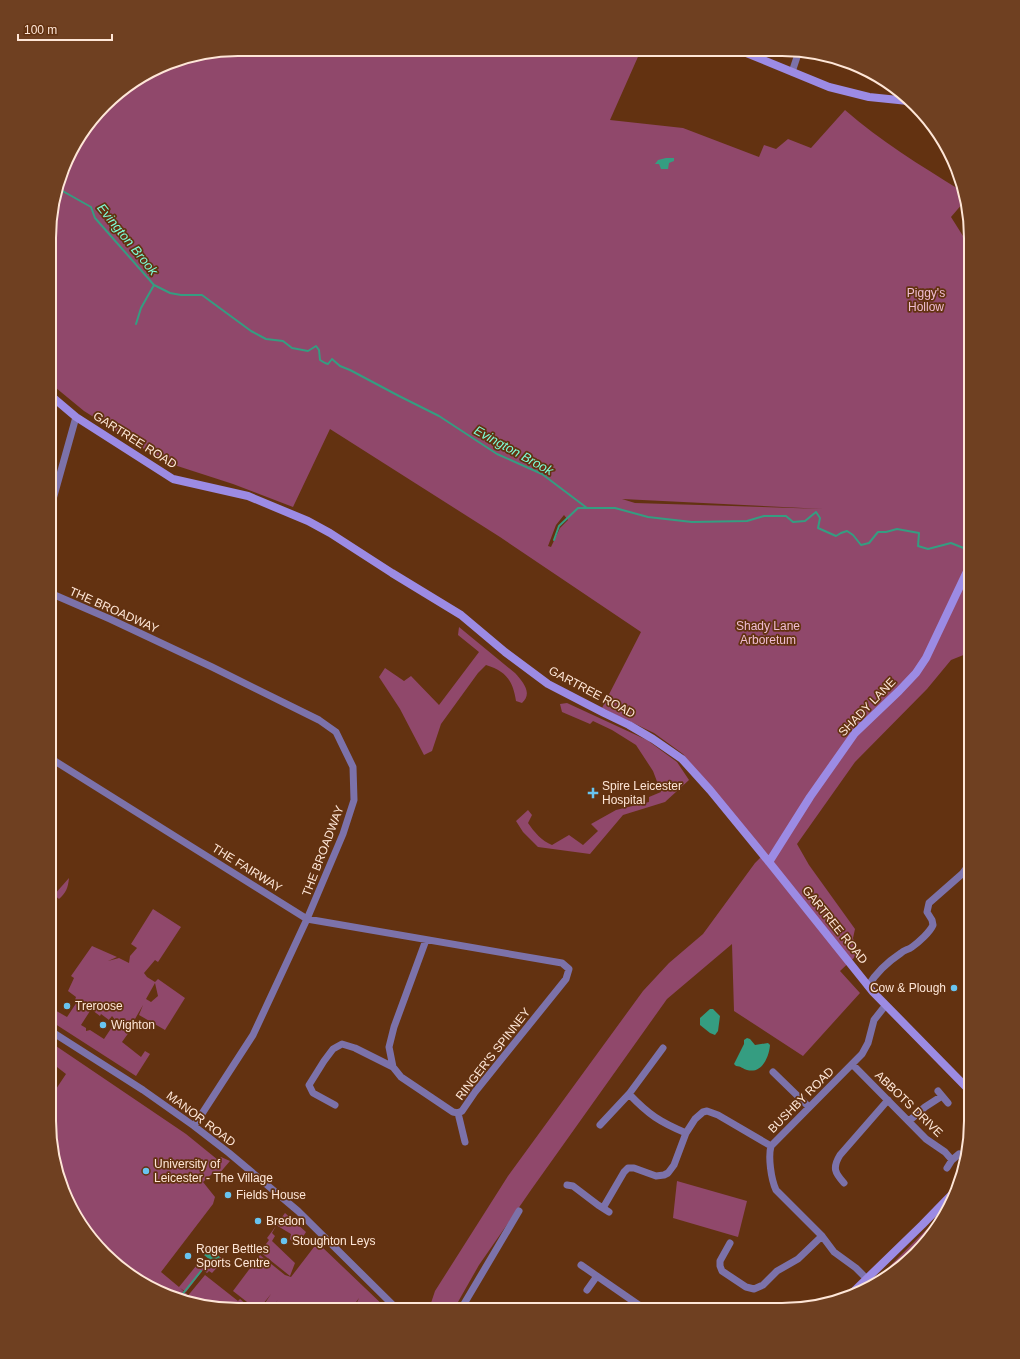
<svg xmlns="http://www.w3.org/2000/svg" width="1020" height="1359" font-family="Helvetica,sans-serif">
  <rect width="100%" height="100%" fill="#633211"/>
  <path fill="#90486b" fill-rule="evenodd" d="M238,49L641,50L610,120L683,128L759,157L764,145L776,149L788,139L811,148L845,110C880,141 920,165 960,190L963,203L951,217L963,236L971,243V652L951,660L927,689L855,762L797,844L809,865L855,929L853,938L857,953L856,956L840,971L860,993L803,1056L734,1011L732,944L667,999L531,1190L479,1265L454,1309H429L435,1291L508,1176L643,991L669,963L703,934L755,863L765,853L683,754L654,733L602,708L641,632L500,537L330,429L293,507L233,484L165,462L84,411L50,383L51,213L74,144L113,96L177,59ZM622,499L824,509L635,503ZM564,515L568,520L560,528L551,547L548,546L556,525Z
    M459,627L515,673C523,682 533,693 522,703L516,701C513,681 506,671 486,665L478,673L441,724L432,751L424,755L400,709L379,677L385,668L404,681L411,676L439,705L479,652L458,635Z
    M567,703L647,740L677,762L689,780L665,802L623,815L590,854L538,847L523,832L516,821L528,810L532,815L528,823C534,832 542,841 552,845L569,835L583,845L598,831L591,824L616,810L649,802V797L661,792L653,771L636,745L612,730L593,721L590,724L562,712L560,704Z
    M69,878C68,888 66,893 59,899L54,895Z
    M153,909L181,927L158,962L155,960L144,973L147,977L155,982L158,979L185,998L165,1030L139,1015L143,1005L131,1026L127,1025L132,1028L122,1042L141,1057L145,1051L150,1054L136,1076L49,1020V1014L53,1009L67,1017L77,1002L75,1000L76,997L68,991L74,978L71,976L92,946L117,957L108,961L119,958L129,963L130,956L137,948L131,944ZM155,983L158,996L151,1002L146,999ZM88,1007L100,1016L101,1014L109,1020L112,1016L116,1021L104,1039L90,1030L86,1031V1028L81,1025L90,1011Z
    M56,1046L186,1134L218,1160L221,1157L230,1161L218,1175L212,1174L203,1182L215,1197L213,1204L161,1272L179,1287L196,1266L203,1270L197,1265L200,1261L210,1269L211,1267L207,1263L209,1259L215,1264L220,1257L224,1260L212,1273L209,1271L207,1273L203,1270L186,1292L180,1288L187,1294L184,1297L133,1278L96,1246L69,1205L49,1122V1084L56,1089L66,1074L57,1067L54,1072L49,1068V1047Z
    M677,1181L747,1201L738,1237L673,1218Z
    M948,1208L939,1226L907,1263L866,1290Z
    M285,1213L306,1232L297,1246L302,1251L290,1239L291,1234L276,1225Z
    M276,1226L272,1233L275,1236L272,1241L295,1263L290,1276L260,1252L269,1240L267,1238Z
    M321,1246L387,1309H354L359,1298L351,1309H271L278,1300L270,1309H261L271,1294L259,1309H256L233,1291L260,1255L285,1275L291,1277L314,1247Z
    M205,1275L238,1301L240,1299L252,1309L213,1308L186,1298Z"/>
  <path fill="#359d81" d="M666,158H674V161L669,163L668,169H661L659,164H655L658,160Z
    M710,1009H713L720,1016L718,1031L715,1035L710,1033L700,1025V1018Z
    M747,1038L750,1039L755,1045L768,1043L770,1045C769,1057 762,1074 747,1070C743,1069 741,1066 736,1066L734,1064L744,1044V1040Z
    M208,1249L220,1257L215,1264L204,1255Z"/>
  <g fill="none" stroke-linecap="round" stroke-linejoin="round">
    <path stroke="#359d81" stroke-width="2" d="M59,189L91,207L95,218L154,285L170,293L181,295H202L251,331L266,339L283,341L292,348L308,351L316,346L319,350L320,360L325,363L328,364L332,359L340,366L350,370L399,396L439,416L497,454L542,474L587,508H615L648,517L692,522L747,521L764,516H786L793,522L805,521L816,512L820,518L818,528L836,536L841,533L847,531L853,535L861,545L869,543L878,532H886L897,529L919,533L918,546L928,549L951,543L971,551
      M136,324L141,308L154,285
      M554,540L559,526L578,508H587
      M181,1296L201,1271"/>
    <path stroke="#7c72aa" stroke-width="7" d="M792,72L799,51
      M50,510L76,417
      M50,593L110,619L212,667L319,720L336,732L353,767L354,800L343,834L307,919L253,1035L194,1126
      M50,758L307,919L562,963L569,969L566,979L475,1092L462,1111L458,1113L453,1112L401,1077L393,1067L389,1047L394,1027L426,940
      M868,986C876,973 889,961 901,953C904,950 908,950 912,947C919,942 930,932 933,925L932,920L927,912L929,903L962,874L971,862
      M49,1030L143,1090L194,1126L229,1153L298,1211L397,1309
      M852,1064L926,1139L945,1152L952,1160
      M773,1072L809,1107
      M938,1091L948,1103
      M629,1094C649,1115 660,1122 686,1133
      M335,1105L313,1093L309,1085L324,1061L333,1049L342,1044L355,1048L393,1067
      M458,1113L465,1142
      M909,1121L925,1107L942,1096
      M600,1125L629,1094L663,1048
      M947,1168L952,1160L959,1154
      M844,1183C835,1173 832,1168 840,1155L888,1100
      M567,1185L573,1186L598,1205L609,1212
      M603,1208L624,1172L628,1168H634L656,1176L664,1175L668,1173L674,1165L686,1133L695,1119L703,1112L707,1111L718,1115L771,1146
      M730,1243L720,1261V1266L722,1271L746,1287L754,1289L763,1285L777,1271L798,1259L822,1236
      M581,1265L646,1310
      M867,1279L856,1268L834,1252L822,1236L776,1190C771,1179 768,1157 771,1146L862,1054L868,1043L874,1020L885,1006
      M587,1290L597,1276
      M461,1309L519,1211"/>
    <path stroke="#9c8be4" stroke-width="8" d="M739,50L829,87L869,97L908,101
      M50,395L76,417L173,479L248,496L308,521L330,533L392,573L461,615L505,652L548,684L604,713L629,725L653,739L682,759L710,790L769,862L873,992L971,1092
      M769,862L810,797L855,733L899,691L916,673L926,658L971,563
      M851,1294L922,1225L959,1187"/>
  </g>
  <g fill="#68c4f0" stroke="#633211" stroke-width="1.5">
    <path d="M591 787h4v4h4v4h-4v4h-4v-4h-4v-4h4z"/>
    <circle cx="954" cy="988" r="4"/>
    <circle cx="67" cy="1006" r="4"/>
    <circle cx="103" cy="1025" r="4"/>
    <circle cx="146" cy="1171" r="4"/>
    <circle cx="228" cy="1195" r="4"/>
    <circle cx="258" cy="1221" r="4"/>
    <circle cx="284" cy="1241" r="4"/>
    <circle cx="188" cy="1256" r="4"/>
  </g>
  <g text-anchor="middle" stroke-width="3.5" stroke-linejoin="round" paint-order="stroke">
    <g font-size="12" fill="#f0bdd3" stroke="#633211">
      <text x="926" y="297">Piggy's<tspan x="926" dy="14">Hollow</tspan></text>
      <text x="768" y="630">Shady Lane<tspan x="768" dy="14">Arboretum</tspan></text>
    </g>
    <g font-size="12" fill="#fee6d7" stroke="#633211">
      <text transform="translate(135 440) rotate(32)" y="4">GARTREE ROAD</text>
      <text transform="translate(114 610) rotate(24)" y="4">THE BROADWAY</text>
      <text transform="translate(592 692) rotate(28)" y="4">GARTREE ROAD</text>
      <text transform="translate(867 707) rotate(-46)" y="4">SHADY LANE</text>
      <text transform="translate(323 851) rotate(-69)" y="4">THE BROADWAY</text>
      <text transform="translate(247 868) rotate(32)" y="4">THE FAIRWAY</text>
      <text transform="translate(835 925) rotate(51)" y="4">GARTREE ROAD</text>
      <text transform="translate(493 1054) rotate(-52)" y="4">RINGER'S SPINNEY</text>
      <text transform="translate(801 1100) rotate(-45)" y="4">BUSHBY ROAD</text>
      <text transform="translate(909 1104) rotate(44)" y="4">ABBOTS DRIVE</text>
      <text transform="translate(201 1119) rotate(37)" y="4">MANOR ROAD</text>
    </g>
    <g font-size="12" fill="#fee6d7" stroke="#633211" text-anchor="start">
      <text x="602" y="790">Spire Leicester<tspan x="602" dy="14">Hospital</tspan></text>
      <text x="946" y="992" text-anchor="end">Cow &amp; Plough</text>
      <text x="75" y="1010">Treroose</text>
      <text x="111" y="1029">Wighton</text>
      <text x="154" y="1168">University of<tspan x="154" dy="14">Leicester - The Village</tspan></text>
      <text x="236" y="1199">Fields House</text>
      <text x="266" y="1225">Bredon</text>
      <text x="292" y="1245">Stoughton Leys</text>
      <text x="196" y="1253">Roger Bettles<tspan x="196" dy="14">Sports Centre</tspan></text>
    </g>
    <g font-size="13" font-style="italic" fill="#7dfed8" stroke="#633211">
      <text transform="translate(128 239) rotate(51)" y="5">Evington Brook</text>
      <text transform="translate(514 450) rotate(29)" y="5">Evington Brook</text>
    </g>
  </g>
  <path d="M0 0H1020V1359H0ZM238 56H782A182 182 0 0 1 964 238V1121A182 182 0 0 1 782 1303H238A182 182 0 0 1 56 1121V238A182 182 0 0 1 238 56Z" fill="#6f4021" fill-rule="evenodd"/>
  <path fill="none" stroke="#fee6d7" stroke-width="2" d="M238 56H782A182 182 0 0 1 964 238V1121A182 182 0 0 1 782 1303H238A182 182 0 0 1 56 1121V238A182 182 0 0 1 238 56Z"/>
  <path d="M18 34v6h94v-6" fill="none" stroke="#fee6d7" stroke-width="2"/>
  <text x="24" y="34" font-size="12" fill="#fee6d7" stroke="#633211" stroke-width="3" paint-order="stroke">100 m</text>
</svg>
